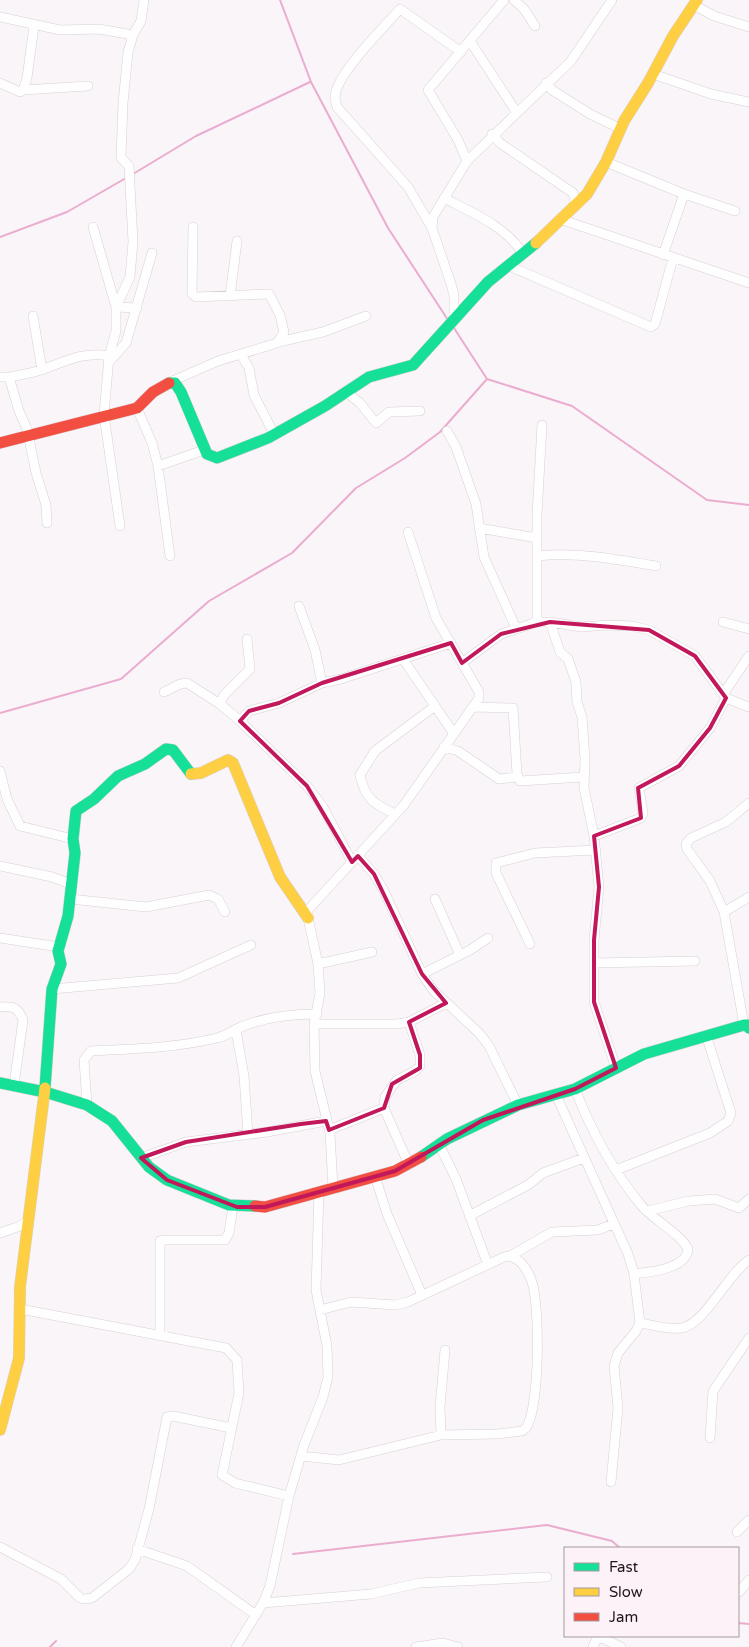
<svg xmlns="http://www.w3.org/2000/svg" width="749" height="1647" font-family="'Varela Round',sans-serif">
  <rect width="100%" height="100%" fill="#faf5f8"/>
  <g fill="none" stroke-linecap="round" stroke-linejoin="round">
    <path stroke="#eaaccf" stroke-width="2" d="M280,0L311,82L388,228L448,320
      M133,174L196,136L310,82
      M0,237L67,212L126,178
      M454,328L487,379L572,406L707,500L749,505
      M0,713L121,679L209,601L292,553L356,488L405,458L440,432L487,379
      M293,1554L547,1525L612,1541L620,1548
      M738,1623L749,1624
      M50,1647L56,1641"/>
    <g stroke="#d8d0d4" stroke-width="10">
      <path id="street" d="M514,0L524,9L535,26
        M694,5L714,16L749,27
        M0,17L60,30L99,29L133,35
        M470,41L517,113
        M653,74L711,94L749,102
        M0,83L20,92L23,90L27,78L34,26
        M546,83L552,90L590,114L621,129
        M23,90L88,86
        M492,134L500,143L573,193L575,201L574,208
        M467,161L458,140L428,90L504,0
        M606,162L684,194L735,211
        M444,198C471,212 507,227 523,254
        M560,219L749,283
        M93,227L116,307V331L109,356L104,415L120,526
        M432,228L408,187L337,107C335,100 334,95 337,88C347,64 382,29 400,9L461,52
        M663,255L684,194
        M509,266L651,327L655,324L673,258
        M230,296L237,241
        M137,308L116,307L130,277L133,242L129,166L122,159L121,156L123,103L128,52L133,35L141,21L144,0
        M33,316L42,370
        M454,320V295L451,284L432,228L433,217L467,161L571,61L612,0
        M278,342L323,332L366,316
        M241,355L249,368L254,395L274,434
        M109,362L126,343L152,253
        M0,377H9L19,411L27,429L36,473L46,505L47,523
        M9,377C20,375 33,373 44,369C66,361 85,351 109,356
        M170,382L218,361L277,343L284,332L280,315L269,294L196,297L192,294L193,227
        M346,392L360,403L376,423L389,412L420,411
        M137,408L152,443L158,466L170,556
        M447,431L456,447L476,504L484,557L516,628
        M158,466L204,450
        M479,528L537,538
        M537,556C578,552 616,559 656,566
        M299,606L315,650L322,683
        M537,622V515L542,425
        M550,622L560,652L568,659L576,682L577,702L582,717L585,759L584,788L594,836L599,887L594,940V1002L616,1068
        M723,622L749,629
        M403,659L454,734
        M462,663L501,634L537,622H550L581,627L608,625L632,626L649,630L695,656L726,698L749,707
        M164,692L180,684L187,683L220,704L240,721L307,786L323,807L352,862
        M724,693L749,656
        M220,704L224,695L250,669L247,639
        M474,707L513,708L517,774L520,781L583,777
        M240,721L249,711L279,703L322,683L341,679L451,643
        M444,747L458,751L499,779L517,777
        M0,771L7,799L20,826L73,839
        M395,814C374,804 365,799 360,775L375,751L435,706
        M594,836L641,818L643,813L639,788L679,766L710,728L726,698
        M358,856L374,874L384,891L422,974L434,991L480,1034L489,1046L518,1105
        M0,866L52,877L71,884
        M70,899L146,907L209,895L218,899L225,912
        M435,899L460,955
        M724,912L749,897
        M0,938L59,947
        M530,944L496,873V863L535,853L596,850
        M594,963L695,961
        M318,964L372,952
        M422,974L470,950L488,938
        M52,989L178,978L251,945
        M0,1007C13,1006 18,1007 23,1020L14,1085
        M314,1024H397L409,1022L446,1003
        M744,1025L724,912L710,881L687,849L686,844L691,838L726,822L749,803
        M236,1030L244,1076L248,1134
        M575,1089C591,1130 612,1170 641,1205C653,1220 680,1233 688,1249C687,1269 649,1272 634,1274
        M556,1095L628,1254L634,1274L640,1323L636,1331L618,1353L614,1366L618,1408L611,1482
        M87,1105L84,1060L91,1051C132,1049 176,1048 217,1038C226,1036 233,1030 241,1027C265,1017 291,1014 317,1014
        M329,1130L384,1108
        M439,1144L456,1179L488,1265
        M141,1158L186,1142L267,1132L326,1121
        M409,1165L384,1108L385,1097L397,1080L415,1071L420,1066V1055L409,1022
        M616,1170L710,1133L728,1121L731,1113L706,1035
        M375,1176L387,1214L422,1295
        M333,1188L330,1133L315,1071L314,1024L320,993L318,964L308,918V910L404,805L479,698V692L436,618L408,532
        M647,1211L689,1201L715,1199L739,1208L749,1199
        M469,1216L528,1185L543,1173L584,1158
        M0,1233L20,1226L30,1219
        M20,1309L226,1348L237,1360L239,1393L222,1475L235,1483L289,1496
        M320,1310L351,1302L395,1305L408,1302L504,1257L510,1256L552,1232L598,1230L613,1224
        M640,1323C653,1325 669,1330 682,1328C705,1324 729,1272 749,1260
        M160,1334V1241L165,1240H225L229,1233L233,1206
        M441,1435L440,1407L445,1350
        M710,1438L713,1391L749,1338
        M301,1456L339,1460L441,1435L497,1434L522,1431L526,1428C540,1407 540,1307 532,1282C528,1270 522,1260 510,1256
        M737,1532L749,1520
        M0,1547L61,1579L80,1598L84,1599L92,1598L129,1569L135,1560L149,1509L167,1417L173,1416L231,1428
        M137,1549L187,1566L256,1615
        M739,1592L749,1580
        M263,1603L371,1594L419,1583L547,1577
        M236,1647L263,1603L270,1586L289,1496L304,1445L323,1397L328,1377L327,1346L316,1290L319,1192
        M416,1647L443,1643L458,1647
        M593,1647L596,1640L602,1638L621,1647"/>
    </g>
    <g stroke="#d8d0d4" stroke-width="12">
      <path id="fast" d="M169,383H175L181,392L207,454L217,458L268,438L325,406L369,377L413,365L488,282L536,243
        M0,1083L45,1092L87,1105L112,1121L149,1167L167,1180L229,1205L255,1206
        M45,1088L52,989L61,964L58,951L68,916L75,853L73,839L76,811L94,799L118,776L145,764L166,749L173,750L191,774
        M421,1157L447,1139L518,1105L575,1089L644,1054L744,1025H748L749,1028"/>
    </g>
    <g stroke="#d8d0d4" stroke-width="12">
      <path id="slow" d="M536,243L587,194L606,162L624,121L648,83L673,36L697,0
        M191,774L201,773L228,760L233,763L280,877L308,918
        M0,1430L19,1358L20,1287L45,1088"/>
    </g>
    <g stroke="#d8d0d4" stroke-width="12">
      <path id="jam" d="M0,443L137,408L153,392L169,383
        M255,1206L265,1207L395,1171L421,1157"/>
    </g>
    <use href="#street" stroke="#fefefe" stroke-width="9"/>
    <use href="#fast" stroke="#16e098" stroke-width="11"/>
    <use href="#slow" stroke="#ffcf43" stroke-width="11"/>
    <use href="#jam" stroke="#f24e42" stroke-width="11"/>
  </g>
  <path fill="none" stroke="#c2185b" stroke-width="4" stroke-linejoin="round" d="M550,622L649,630L695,656L726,698L710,728L679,766L638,788L641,818L594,836L599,887L594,940V1002L616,1068L575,1089L483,1120L395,1171L265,1207H237L167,1180L141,1158L186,1142L301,1124L326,1121L329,1130L384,1108L392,1084L420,1068V1055L409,1022L446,1003L422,974L374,874L358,856L352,862L307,786L240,721L249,711L279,703L322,683L451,643L462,663L501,634Z"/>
  <rect x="564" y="1547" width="175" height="90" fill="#fdf2f8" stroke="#a49a9f"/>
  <rect x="574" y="1563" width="25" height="8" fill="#16e098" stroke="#a49a9f"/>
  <text x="609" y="1572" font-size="15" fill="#1f151a">Fast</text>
  <rect x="574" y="1588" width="25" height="8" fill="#ffcf43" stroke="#a49a9f"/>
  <text x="609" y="1597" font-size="15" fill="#1f151a">Slow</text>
  <rect x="574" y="1613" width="25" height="8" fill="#f24e42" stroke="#a49a9f"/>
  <text x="609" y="1622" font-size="15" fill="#1f151a">Jam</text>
</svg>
